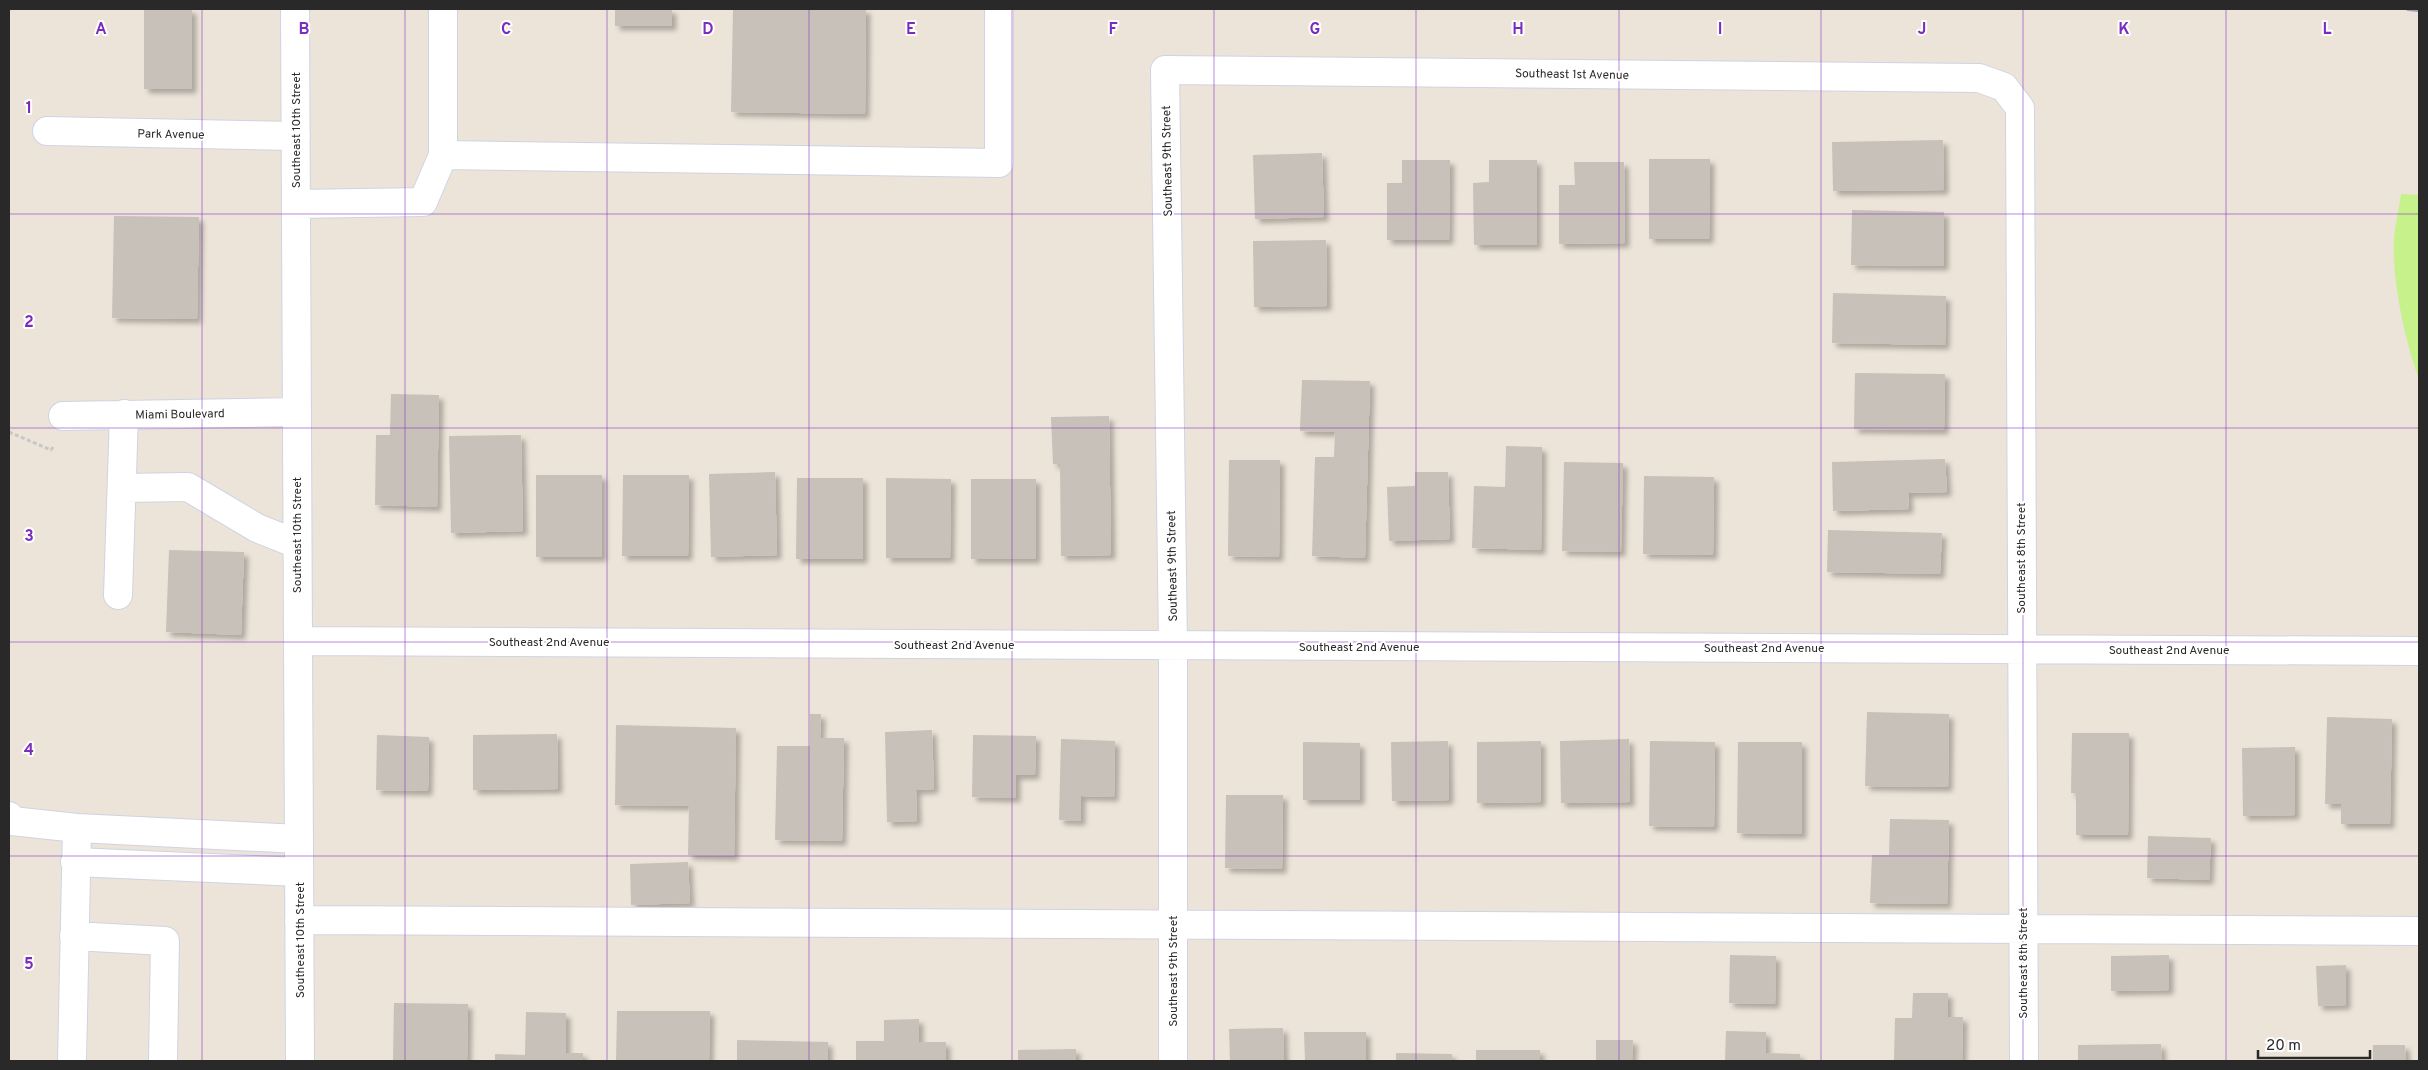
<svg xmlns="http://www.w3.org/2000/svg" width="2428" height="1070" font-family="Overpass,sans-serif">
  <defs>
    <filter id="shadow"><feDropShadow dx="4.5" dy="4.5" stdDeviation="2.5" flood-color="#0004"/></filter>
  </defs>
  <rect width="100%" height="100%" fill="#ede4d9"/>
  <path fill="#c7f18b" d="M2401,194L2419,195V379C2405,341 2392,281 2394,240C2395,225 2399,209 2401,194Z"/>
  <path fill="#c8c1b9" filter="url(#shadow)" d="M144,9H192V89H144Z
    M615,9H672V26H615Z
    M733,9H866L865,114L731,112Z
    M1943,140L1944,190L1833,191L1832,142Z
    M1322,153L1324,217L1255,219L1253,155Z
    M1649,159H1710L1709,239H1649Z
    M1402,160H1450L1449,240H1387V183H1402Z
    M1489,160H1537V245H1474L1473,183L1489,182Z
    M1574,162H1624L1625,243L1559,244V185H1575Z
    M1852,210L1944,212V266L1851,265Z
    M114,216L199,217L197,319L112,318Z
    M1326,240L1327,306L1254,307L1253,241Z
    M1833,293L1946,296L1945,345L1832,343Z
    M1855,373L1945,374L1944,430L1854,429Z
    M1302,380L1370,381L1365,558L1312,556L1315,457H1334L1335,432L1300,431Z
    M391,394L439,395L437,507L375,505L376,435H390Z
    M1109,416L1111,555L1061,556L1060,464H1053L1051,417Z
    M521,435L523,531L451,533L449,436Z
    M1506,446L1542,447L1541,550L1472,548L1474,486L1505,487Z
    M1945,459L1947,492L1908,493L1909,509L1833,511L1832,462Z
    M1229,460H1280L1279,557L1228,556Z
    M1564,462L1623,463L1621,552L1562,551Z
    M775,472L777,555L711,557L709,474Z
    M1415,472H1448L1450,539L1389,541L1387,487L1415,486Z
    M536,475H602V557H536Z
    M623,475H689L688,556H622Z
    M1644,476L1714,477L1713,555L1643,554Z
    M797,478H863V559H796Z
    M886,478L951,479L950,558H886Z
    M971,479H1036V559H971Z
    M1828,530L1942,533L1940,574L1827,572Z
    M169,550L244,552L241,635L166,632Z
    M1867,712L1949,714L1948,787L1865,786Z
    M810,714H821L820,738H844L842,841L775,840L777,746H810Z
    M2327,717L2392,719L2390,824H2341V804H2325Z
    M616,725L736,728L734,856L688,855L689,806L615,805Z
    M932,730L934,789L916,790L917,821L887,822L885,732Z
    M2072,733H2129L2128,835H2076V793H2071Z
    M557,734L558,789L473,790V735Z
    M377,735L429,737L428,791L376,790Z
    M973,735L1036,736L1035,775H1016V798L972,797Z
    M1061,739L1115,741L1114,797L1081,796V821L1059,820Z
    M1629,739L1630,802L1561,803L1560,741Z
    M1448,741L1449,800L1392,801L1391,742Z
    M1541,741V802L1477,803V742Z
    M1650,741L1715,742L1714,827L1649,826Z
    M1303,742L1360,743V800H1303Z
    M1738,742H1802V834L1737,833Z
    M2295,747V815L2243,816L2242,748Z
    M1226,795H1283L1282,869L1225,868Z
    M1890,819L1949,820L1947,904L1870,903L1872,855H1889Z
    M2148,836L2211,838L2209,880L2147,878Z
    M688,862L690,903L631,905L630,864Z
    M1730,955L1776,956L1775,1004L1729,1003Z
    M2169,955V990L2111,991V956Z
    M2346,965V1005L2318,1006L2316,966Z
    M1913,993H1948V1017H1963L1962,1061H1894L1895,1018H1912Z
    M394,1003L468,1004L467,1061H393Z
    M617,1011H710L709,1061H616Z
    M526,1012L566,1013V1053H583V1061H495V1054L525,1055Z
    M919,1019V1042H946V1061H856V1041H884V1020Z
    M1283,1028L1284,1061H1230L1229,1029Z
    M1726,1031L1766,1032V1053L1800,1054V1061H1725Z
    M1304,1032H1366V1061H1305Z
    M737,1040L828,1042V1061H737Z
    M1596,1040H1633L1632,1061H1596Z
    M2161,1044L2162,1061H2078V1045Z
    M2373,1045H2405L2406,1061H2373Z
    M1076,1049V1061H1018V1050Z
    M1476,1050H1540V1061H1476Z
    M1396,1053L1452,1054V1061H1396Z"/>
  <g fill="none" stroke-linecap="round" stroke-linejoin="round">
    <g stroke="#cfd3e4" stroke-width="30">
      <path id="minor" d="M295,9L300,1061
        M47,131L296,136
        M443,155L999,163V9
        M296,204L423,202L443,155V9
        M63,416L297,412
        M122,488L188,487L257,528L297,544
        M118,595L124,414
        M298,641L2419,651
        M9,816L12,821L77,828L299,839
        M75,862L299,872
        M299,920L2419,931
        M74,936L165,941L163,1061
        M72,1061L77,828
        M1173,1061V646L1165,70L1979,78L2004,87L2020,108L2024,1061"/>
    </g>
    <path stroke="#c7c7c7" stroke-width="3" stroke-dasharray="4 2.5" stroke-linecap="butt" d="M9,432L51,450L53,447"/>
    <use href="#minor" stroke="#fff" stroke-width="28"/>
    <path stroke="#9ca0b5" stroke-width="4" d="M2408,9L2419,10"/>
  </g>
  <path fill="none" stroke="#7b2cbf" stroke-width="1" stroke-opacity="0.55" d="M202,9V1061M405,9V1061M607,9V1061M809,9V1061M1012,9V1061M1214,9V1061M1416,9V1061M1619,9V1061M1821,9V1061M2023,9V1061M2226,9V1061M9,214H2419M9,428H2419M9,642H2419M9,856H2419"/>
  <g text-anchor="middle" stroke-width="4" stroke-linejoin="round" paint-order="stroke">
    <g font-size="12" fill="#292929" stroke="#fff">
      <text transform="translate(1572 74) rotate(1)" y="4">Southeast 1st Avenue</text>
      <text transform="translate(296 130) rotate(-90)" y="4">Southeast 10th Street</text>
      <text transform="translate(171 134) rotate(1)" y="4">Park Avenue</text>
      <text transform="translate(1167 161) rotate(-91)" y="4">Southeast 9th Street</text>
      <text transform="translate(180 414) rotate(-1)" y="4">Miami Boulevard</text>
      <text transform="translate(297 535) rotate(-90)" y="4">Southeast 10th Street</text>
      <text transform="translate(2021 558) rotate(-90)" y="4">Southeast 8th Street</text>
      <text transform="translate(1172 566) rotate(-91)" y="4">Southeast 9th Street</text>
      <text x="549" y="646">Southeast 2nd Avenue</text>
      <text x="954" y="649">Southeast 2nd Avenue</text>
      <text x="1359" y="651">Southeast 2nd Avenue</text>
      <text x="1764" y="652">Southeast 2nd Avenue</text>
      <text x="2169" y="654">Southeast 2nd Avenue</text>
      <text transform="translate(300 940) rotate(-90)" y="4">Southeast 10th Street</text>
      <text transform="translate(2023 963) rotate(-90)" y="4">Southeast 8th Street</text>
      <text transform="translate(1173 971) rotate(-90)" y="4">Southeast 9th Street</text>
    </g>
  </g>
  <g font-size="16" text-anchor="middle" font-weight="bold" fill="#7b2cbf" stroke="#fff" stroke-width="4" stroke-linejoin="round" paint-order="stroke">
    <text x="101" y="34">A</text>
    <text x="304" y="34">B</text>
    <text x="506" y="34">C</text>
    <text x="708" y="34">D</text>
    <text x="911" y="34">E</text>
    <text x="1113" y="34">F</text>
    <text x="1315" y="34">G</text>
    <text x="1518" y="34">H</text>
    <text x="1720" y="34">I</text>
    <text x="1922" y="34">J</text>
    <text x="2124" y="34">K</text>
    <text x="2327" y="34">L</text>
    <text x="29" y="113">1</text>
    <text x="29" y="327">2</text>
    <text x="29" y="541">3</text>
    <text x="29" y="755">4</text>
    <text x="29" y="969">5</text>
  </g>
  <rect width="2428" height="1070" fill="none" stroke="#292929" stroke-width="20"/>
  <path d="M2258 1050v8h112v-8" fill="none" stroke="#292929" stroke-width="2.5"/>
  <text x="2266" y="1050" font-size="15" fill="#292929" stroke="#ffffff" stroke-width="4" paint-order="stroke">20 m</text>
</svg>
